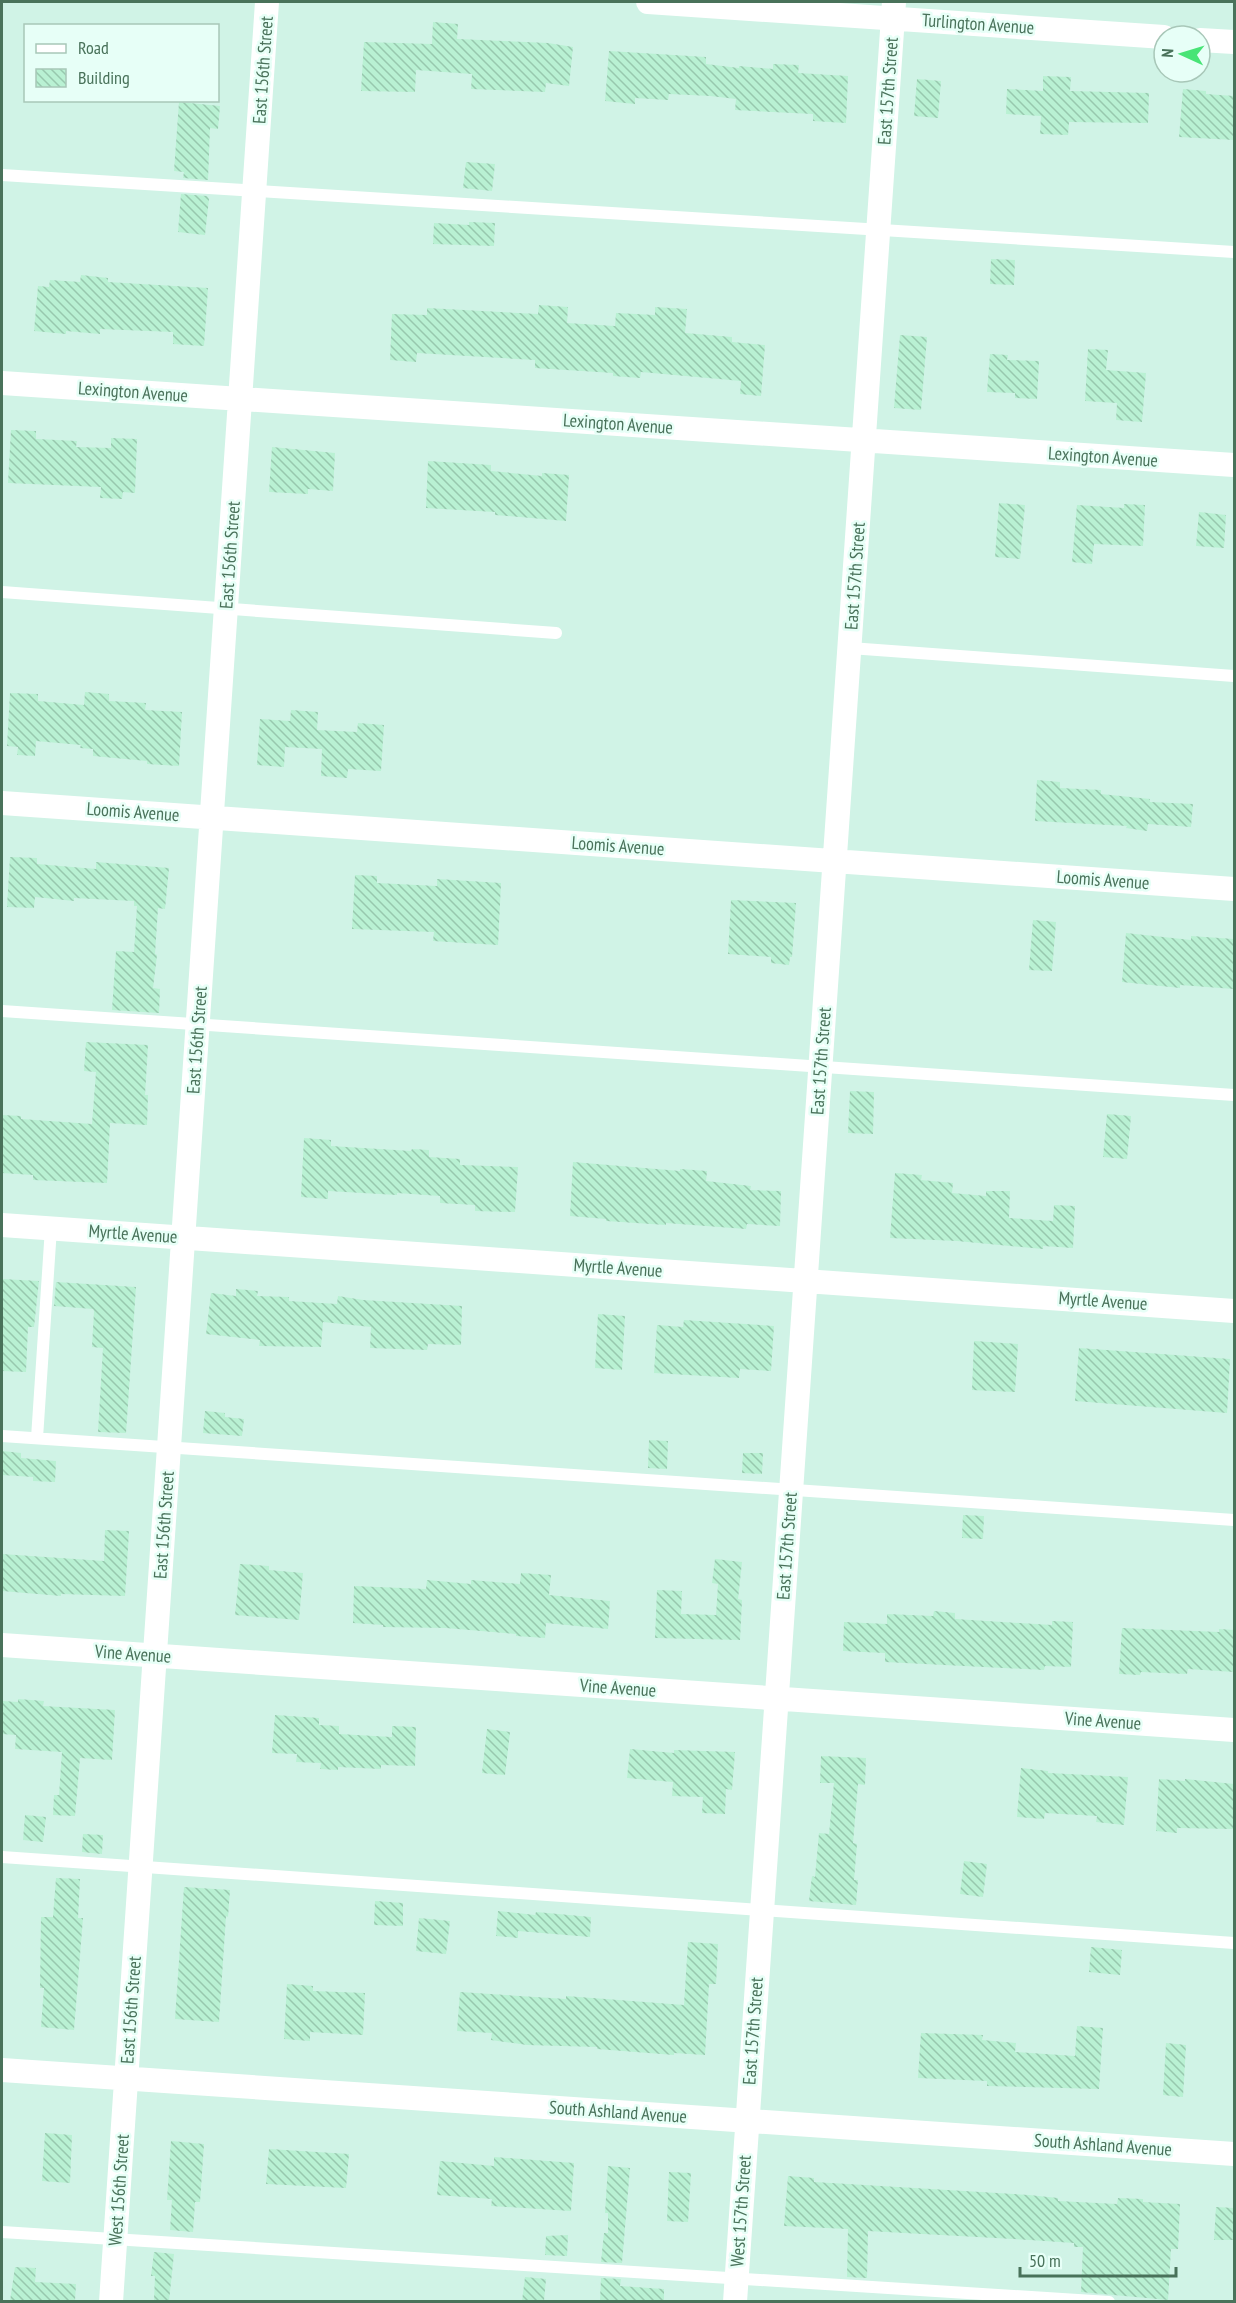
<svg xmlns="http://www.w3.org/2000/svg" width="1236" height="2303" font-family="'PT Sans Narrow',sans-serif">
  <defs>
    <pattern id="building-back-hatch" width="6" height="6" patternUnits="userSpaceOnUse" patternTransform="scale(1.5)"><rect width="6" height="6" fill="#b9f1d3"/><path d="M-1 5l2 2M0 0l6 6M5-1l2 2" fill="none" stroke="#98c8ae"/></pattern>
  </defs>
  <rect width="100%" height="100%" fill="#e1fcf3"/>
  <path fill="#d0f3e6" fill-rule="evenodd" d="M2,2H1234V2301H2ZM26,26H218V100H26ZM1164,36H1200V72H1164Z"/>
  <path fill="url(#building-back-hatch)" d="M433,22L458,24L457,39L548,43L573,47L569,86L546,83L545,92L471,89L472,74L416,70L415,92L361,91L364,42L432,44Z
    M609,51L706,57V64L739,68V66L773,69V64L799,65L798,73L848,76L846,123L813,121V114L735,110L736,99L710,96L669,94L668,100L635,98V104L605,101Z
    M1043,76L1071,77L1070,91L1149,93L1148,123L1069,122L1068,135L1040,134L1041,116L1006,114L1007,89L1043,91Z
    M917,79L941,81L938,118L914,116Z
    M1183,89L1206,91V94L1234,96V140L1179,137Z
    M179,102L220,106L218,129L210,128L208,180L183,178L184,172L174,171Z
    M466,162L495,164L492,191L463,188Z
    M181,194L207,196L209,199L205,235L178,232Z
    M469,222L495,223L494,246L433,244L434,223L469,225Z
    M991,259L1015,260L1014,285L990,284Z
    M81,275L108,278V282L208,288L204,346L173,344V332L100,329V334L66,331V334L34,331L38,286L49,287L50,280L80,282Z
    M539,305L568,307L567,323L615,326L616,313L655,315V307L687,309L685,333L732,337V342L765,345L761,396L740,394L741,381L641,372L640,378L613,376V373L535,368V360L417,353L416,362L390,360L392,314L427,315V308L538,314Z
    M900,335L927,337L921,410L894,408Z
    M1088,349L1108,350L1106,370L1146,373L1142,422L1116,420L1117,403L1085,401Z
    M990,354L1008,355L1007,360L1039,361L1037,399L1015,398V393L987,392Z
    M11,430L36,431V439L77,441L76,447L111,448V438L137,439L135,493L123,492L122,499L100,498L101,487L8,483Z
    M272,447L335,453L333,491L308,489V494L269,492Z
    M428,461L491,465V471L542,476V473L569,475L566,521L495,515V512L426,508Z
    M999,503L1025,505L1020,559L995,557Z
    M1124,504L1145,505L1143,546L1094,544L1092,564L1072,562L1077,505L1124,508Z
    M1199,512L1226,515L1224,548L1196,546Z
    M85,692L109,694V701L146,703L145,710L182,712L179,766L147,764V761L93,756V749L80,748L81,745L36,741L35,756L17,755L18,747L7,746L10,693L38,694V701L84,705Z
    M291,710L318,712L317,730L357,732L358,723L384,725L381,771L348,769L347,778L321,776L322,749L285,747L284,767L257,765L260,719L290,721Z
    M1037,780L1060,782V788L1101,790V794L1150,799V802L1193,804L1191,827L1148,824L1147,831L1126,828L1127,826L1035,821Z
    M10,857L37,858V864L96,869V862L169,868L165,909L158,908L155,954L157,955L153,988L160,989L159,1013L112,1010L116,951L134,952L137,906H134V901L74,898V901L35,897L34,908L7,907Z
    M355,875L377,876V883L437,886V879L501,883L498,945L433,941L434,932L352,929Z
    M731,900L796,903L792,957H790L789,965L771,963V957L728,954Z
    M1033,920L1056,922L1052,971L1029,970Z
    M1126,933L1191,940V936L1234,939V989L1180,985V988L1122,982Z
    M86,1042L148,1045L145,1095H148L147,1125L110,1123L107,1183L33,1180V1175L2,1173V1115L21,1116V1119L92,1124L96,1072L84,1071Z
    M850,1091L874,1092L873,1134L848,1133Z
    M1107,1114L1131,1116L1127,1159L1103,1157Z
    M304,1138L331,1140V1146L411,1151L412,1149L429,1150V1157L460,1159V1165L518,1167L515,1212L475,1211V1205L440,1203V1196L397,1193V1195L328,1191V1199L301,1197Z
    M573,1162L680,1171V1169L707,1171L706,1181L751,1186L750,1190L781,1191L780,1226L747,1224L746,1229L666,1223V1225L606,1221V1219L570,1216Z
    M895,1173L922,1175L921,1180L953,1183L952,1193L986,1196V1191H1010L1009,1218L1053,1221L1054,1205L1075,1206L1073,1248L1043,1246V1249L957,1241L890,1238Z
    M2,1279L39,1281L34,1327H28L26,1372L2,1371Z
    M56,1282L136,1287L126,1433L98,1432L103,1348L92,1347L94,1311L93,1309L54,1306Z
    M236,1289L258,1291L257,1296L289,1297V1301L337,1304L338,1296L363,1300L462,1306L461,1345L428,1344L427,1350L370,1348L371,1327L323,1322L321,1347L259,1346L260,1340L206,1334L211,1293L236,1296Z
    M598,1314L625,1316L622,1370L595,1368Z
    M684,1320L774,1326L771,1371L740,1369L739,1378L654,1373L657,1325L683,1327Z
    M974,1341L1018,1344L1015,1392L972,1390Z
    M1079,1348L1230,1359L1227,1413L1075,1401Z
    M205,1411L225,1413V1417L244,1419L242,1436L203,1433Z
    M649,1440L668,1441L667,1469L648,1468Z
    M2,1451L21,1453V1458L56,1461L55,1482L33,1481V1477L2,1475Z
    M743,1453H763L762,1474L742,1473Z
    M963,1515L984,1516L983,1539L962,1538Z
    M105,1530L129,1531L125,1596L61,1594V1596L2,1591V1554L104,1561Z
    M715,1559L742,1562L738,1599L742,1600L740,1640L655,1638L657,1590L682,1591L681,1614L716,1615L718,1584L712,1583Z
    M240,1564L269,1566V1570L303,1573L299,1620L235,1615Z
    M521,1573L551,1575L549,1595L610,1601L608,1629L546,1623L545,1638L516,1636V1634L446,1628L383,1627V1625L353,1623L354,1586L426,1589L427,1580L471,1584V1580L520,1584Z
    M934,1611L955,1613V1619L1052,1625V1621L1073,1622L1071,1667L1045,1666L1044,1670L885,1662V1653L843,1651L844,1622L887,1624V1614L933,1616Z
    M1122,1628L1219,1632V1629L1234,1630V1672L1188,1669L1187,1674L1141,1672L1140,1675L1119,1674Z
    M18,1699L44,1701L43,1706L115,1710L112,1760L80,1758L75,1816L53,1815L54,1795H59L62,1752L15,1749L16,1735L2,1734V1701L18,1702Z
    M275,1715L319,1718V1725L339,1726V1734L392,1737V1726L416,1727L415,1766L381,1765V1769L338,1767V1770L320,1769L321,1763L296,1762L297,1754L272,1753Z
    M487,1729L510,1732L505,1775L482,1773Z
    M630,1749L674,1753V1750L735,1752L732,1790L726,1789L725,1814L702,1813L703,1797L672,1796L673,1782L627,1778Z
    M821,1756L866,1758L865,1785L858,1784L853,1843L857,1844L854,1880H858L856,1905L809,1901L812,1876L815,1877L819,1833L829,1834L834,1783H820Z
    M1021,1768L1048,1771V1773L1128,1777L1124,1825L1096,1822L1097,1816L1045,1813L1044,1819L1017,1817Z
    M1159,1779L1185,1781V1779L1234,1784V1829L1177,1828V1833L1156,1831Z
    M25,1815L46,1817L43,1842L23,1840Z
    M83,1834L103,1835L102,1854L82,1852Z
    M964,1861L987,1864L983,1897L960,1894Z
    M56,1878L80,1879L78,1918H83L74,2030L41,2027L44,1988H40L41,1917H53Z
    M184,1887L230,1890L228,1917L226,1916L219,2022L175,2019Z
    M375,1901L403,1903V1926L374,1925Z
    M498,1911L535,1915L536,1912L591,1917L590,1937L518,1931V1938L496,1936Z
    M419,1918L450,1921L446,1954L416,1951Z
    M688,1942L718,1944L716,1984H709L705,2055L674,2053V2055L597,2049V2047L527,2045L491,2040L492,2033L457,2031L460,1992L566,1999V1996L684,2005Z
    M1091,1947L1122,1950L1120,1975L1089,1972Z
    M287,1984L313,1986V1991L365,1993L363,2035L310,2032V2041L284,2039Z
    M1077,2026L1103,2028L1099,2089L987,2086V2081L918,2078L921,2033L983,2035L982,2040L1016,2043L1015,2052L1075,2056Z
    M1166,2043L1186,2045L1183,2097L1163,2095Z
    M45,2133L72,2135L70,2183L42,2181Z
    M171,2141L204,2144L200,2202H195L193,2232L170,2230L172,2200H167Z
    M269,2149L349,2154L346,2188L266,2184Z
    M494,2157L574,2163L571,2211L491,2206L492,2199L437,2195L440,2161L494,2166Z
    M608,2166L630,2168L622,2263L601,2262L604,2233H608V2213H605Z
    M669,2172L691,2173L688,2222L667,2221Z
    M788,2176L814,2178V2182L848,2184L1029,2195L1058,2198V2201L1117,2204L1118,2198L1143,2199V2202L1180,2204L1178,2249H1171L1168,2300L1081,2292L1083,2247H1074V2243L1030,2240L868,2231L867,2278L847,2277L848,2229L784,2226Z
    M1216,2207L1234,2208V2240H1214Z
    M568,2235L567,2256L545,2255L546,2236Z
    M154,2252L174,2254L169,2301H154L155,2276H151Z
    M15,2267L36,2268L35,2282L76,2284L75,2301H10Z
    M525,2277L546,2279L544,2301H522Z
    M601,2278L621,2279L620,2286L664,2289V2301H600Z"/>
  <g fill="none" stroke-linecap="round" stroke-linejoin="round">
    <path stroke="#fff" stroke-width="12" d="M2,175L1234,252
      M2,592L556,633
      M850,648L1234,676
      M2,1011L1234,1095
      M2,1436L1234,1520
      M37,1438L51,1228
      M2,1857L1234,1943
      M2,2232L1109,2302"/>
    <path stroke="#fff" stroke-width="24" d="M648,2L1164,37
      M1200,40L1234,42
      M2,383L1234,465
      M2,803L1234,889
      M2,1225L1234,1311
      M2,1645L1234,1730
      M2,2070L1234,2154
      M111,2302L267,2
      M735,2302L894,2"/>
  </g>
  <g text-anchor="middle" stroke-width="5" stroke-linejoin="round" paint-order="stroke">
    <g font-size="18" fill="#49725a" stroke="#e7fff7">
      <text transform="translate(978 24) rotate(4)" y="6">Turlington Avenue</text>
      <text transform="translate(263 70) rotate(-86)" y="6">East 156th Street</text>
      <text transform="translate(888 91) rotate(-86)" y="6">East 157th Street</text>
      <text transform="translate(133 392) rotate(4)" y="6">Lexington Avenue</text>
      <text transform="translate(618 424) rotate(4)" y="6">Lexington Avenue</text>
      <text transform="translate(1103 457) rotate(4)" y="6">Lexington Avenue</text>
      <text transform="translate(230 555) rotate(-86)" y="6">East 156th Street</text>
      <text transform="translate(855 576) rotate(-86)" y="6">East 157th Street</text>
      <text transform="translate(133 812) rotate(4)" y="6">Loomis Avenue</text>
      <text transform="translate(618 846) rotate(4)" y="6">Loomis Avenue</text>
      <text transform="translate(1103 880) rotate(4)" y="6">Loomis Avenue</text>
      <text transform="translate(197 1040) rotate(-86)" y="6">East 156th Street</text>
      <text transform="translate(821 1061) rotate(-86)" y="6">East 157th Street</text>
      <text transform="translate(133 1234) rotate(4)" y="6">Myrtle Avenue</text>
      <text transform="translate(618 1268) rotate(4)" y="6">Myrtle Avenue</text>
      <text transform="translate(1103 1301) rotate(4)" y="6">Myrtle Avenue</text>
      <text transform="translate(164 1525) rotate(-86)" y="6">East 156th Street</text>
      <text transform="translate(787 1546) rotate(-86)" y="6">East 157th Street</text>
      <text transform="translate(133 1654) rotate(4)" y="6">Vine Avenue</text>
      <text transform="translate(618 1688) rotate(4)" y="6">Vine Avenue</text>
      <text transform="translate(1103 1721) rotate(4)" y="6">Vine Avenue</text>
      <text transform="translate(131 2010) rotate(-86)" y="6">East 156th Street</text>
      <text transform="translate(753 2031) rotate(-86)" y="6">East 157th Street</text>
      <text transform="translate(618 2112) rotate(4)" y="6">South Ashland Avenue</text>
      <text transform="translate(1103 2145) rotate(4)" y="6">South Ashland Avenue</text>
      <text transform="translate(119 2190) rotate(-86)" y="6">West 156th Street</text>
      <text transform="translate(741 2211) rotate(-86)" y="6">West 157th Street</text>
    </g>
  </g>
  <rect width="1236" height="2303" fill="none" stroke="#49725a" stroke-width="6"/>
  <rect x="24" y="24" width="195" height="78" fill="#e7fff7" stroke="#a8c7b8" stroke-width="1.5"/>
  <rect x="36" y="44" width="30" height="9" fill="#ffffff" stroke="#a8c7b8" stroke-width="1.5"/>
  <text x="78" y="54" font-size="18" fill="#49725a">Road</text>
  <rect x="36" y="69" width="30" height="18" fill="url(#building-back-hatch)" stroke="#a8c7b8" stroke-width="1.5"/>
  <text x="78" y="84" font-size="18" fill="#49725a">Building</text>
  <g transform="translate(1182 54) rotate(274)"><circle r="28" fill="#e7fff7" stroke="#a8c7b8" stroke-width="1.5"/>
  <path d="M0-4.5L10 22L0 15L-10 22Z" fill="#48e476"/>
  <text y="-9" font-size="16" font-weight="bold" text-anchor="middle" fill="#49725a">N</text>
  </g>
  <path d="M1020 2267v9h156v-9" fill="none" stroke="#49725a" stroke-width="3"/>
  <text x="1029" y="2267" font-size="18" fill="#49725a" stroke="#e7fff7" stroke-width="4.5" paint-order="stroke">50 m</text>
</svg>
